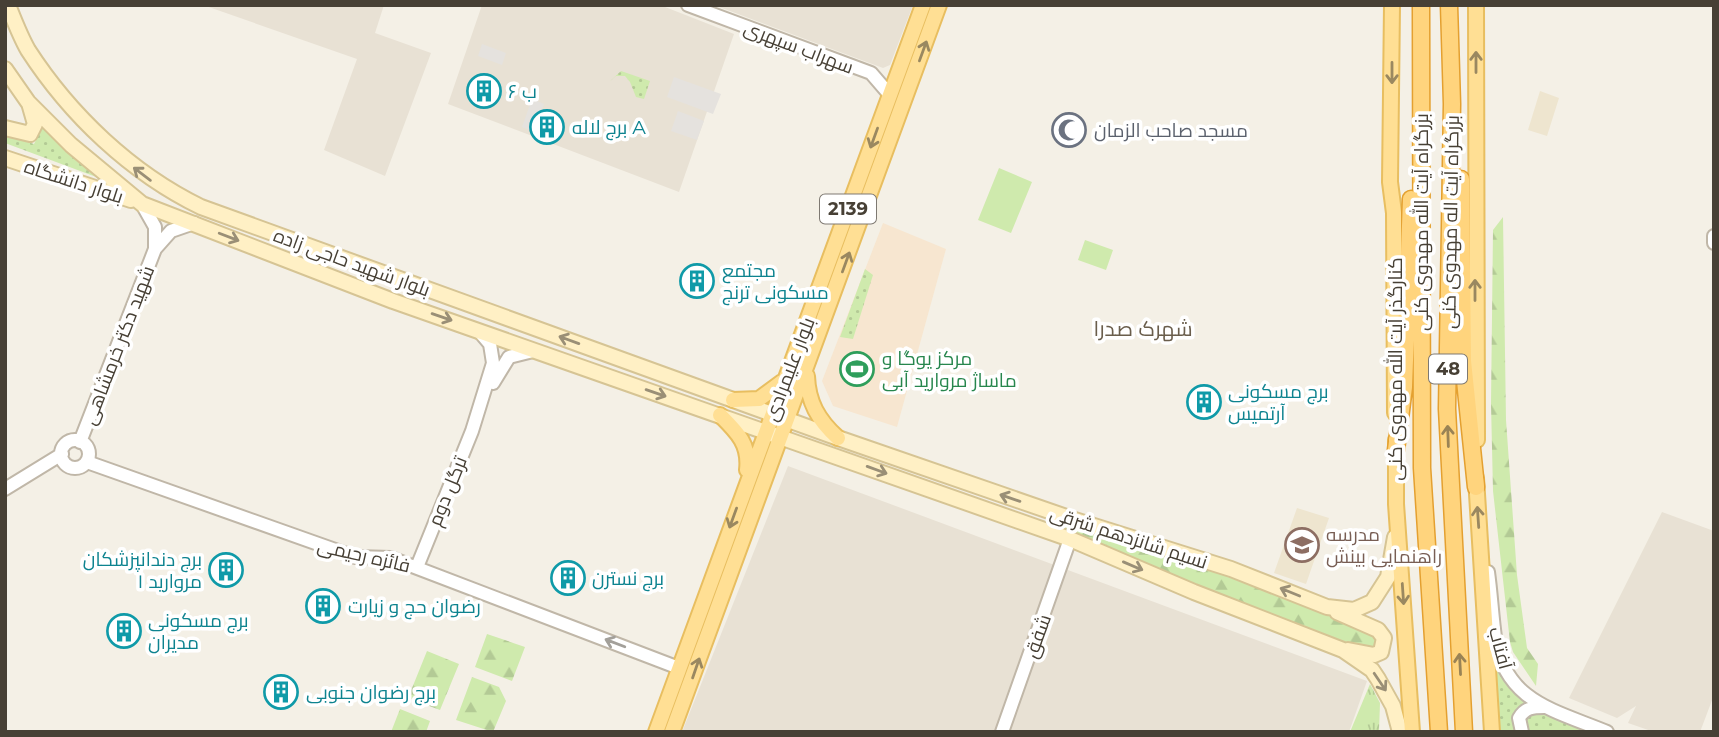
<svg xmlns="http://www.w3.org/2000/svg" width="1719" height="737" font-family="Montserrat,Cairo,sans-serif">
  <defs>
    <pattern id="grass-dots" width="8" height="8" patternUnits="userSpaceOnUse" patternTransform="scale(1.75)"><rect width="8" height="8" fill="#cfeaad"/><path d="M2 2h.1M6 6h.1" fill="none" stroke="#b3ca95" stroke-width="1.8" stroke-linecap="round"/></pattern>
    <pattern id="forest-firs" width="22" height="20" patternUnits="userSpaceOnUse" patternTransform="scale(1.75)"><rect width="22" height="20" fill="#cfeaad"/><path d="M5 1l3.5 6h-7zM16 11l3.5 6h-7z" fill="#b3ca95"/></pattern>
    <pattern id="park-tufts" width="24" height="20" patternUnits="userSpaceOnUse" patternTransform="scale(1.75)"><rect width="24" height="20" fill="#cfeaad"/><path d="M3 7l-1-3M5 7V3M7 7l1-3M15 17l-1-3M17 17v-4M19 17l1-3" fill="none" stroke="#b3ca95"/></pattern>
  </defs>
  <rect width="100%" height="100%" fill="#f4f0e6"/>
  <path fill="#e8e1d4" d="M203,5H384L375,33L431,53L385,176L324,150L357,59Z
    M482,5H660L734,34L679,192L448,104Z
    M714,5H913L890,65L883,68Z
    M788,466L1367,681L1349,732H682Z
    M1662,512L1714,531V695L1700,732H1654L1628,723L1636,706L1617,718L1569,698Z"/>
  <path fill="#f7e6d0" d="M883,223L946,249L897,427L833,406L822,381Z"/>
  <path fill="#eee5cf" d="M1540,91L1559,98L1547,136L1528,130Z
    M1297,508L1329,518L1306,584L1274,573Z"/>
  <path fill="url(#grass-dots)" d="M621,71L650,81L644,99L636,97L630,82L625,76H616L609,82Z
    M42,127L99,178L5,143V134L34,144Z
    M865,269L873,275L853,339L840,337Z
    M1493,641L1530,703L1516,732H1498Z
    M1541,710L1597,732H1527L1525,716Z"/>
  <path fill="url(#forest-firs)" d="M1503,217L1506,420L1517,575L1527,648L1538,664L1536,686L1513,652L1510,642L1493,491L1491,404L1493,230Z
    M1053,518C1162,553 1271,588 1376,634L1375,646L1366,649L1348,645L1226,598L1051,523Z
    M487,634L525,647L512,681L475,667Z
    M427,651L459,664L440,710L408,698Z
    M472,677L499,687L506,701L493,732L456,720Z
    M400,709L430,721L426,732H391Z"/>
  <path fill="url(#park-tufts)" d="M1370,684L1380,703L1379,732H1350Z"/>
  <path fill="#cfeaad" d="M999,168L1032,182L1011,233L978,220Z
    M1085,240L1113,250L1106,270L1078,260Z"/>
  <path fill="#e5e2de" d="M482,44L506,53L502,65L478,56Z
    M674,77L721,94L713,114L667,97Z
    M532,99L544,104L534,132L522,127Z
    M678,111L704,121L697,140L671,131Z"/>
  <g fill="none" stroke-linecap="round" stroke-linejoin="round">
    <g stroke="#c0b7a8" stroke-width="16">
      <path id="tertiary" d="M688,5L871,73L890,95
        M142,204L155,227V249
        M1714,236V243
        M493,383L509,357L533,351
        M61 454a14 14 0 1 1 28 0a14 14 0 1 1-28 0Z
        M80,442L155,249L171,231L194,223
        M87,462L355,557L391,558L679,668
        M5,489L62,454
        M417,567L472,431L493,363L490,344L479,331
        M1488,572C1491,593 1492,615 1495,637C1505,702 1554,710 1607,732
        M1002,732L1070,539
        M1522,732L1519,718C1525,708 1532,707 1544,707"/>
    </g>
    <g stroke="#d6c494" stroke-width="18">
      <path id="secondary" d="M8,5C14,20 20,36 28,50C70,115 131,173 201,207L838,438L1075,520L1231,569L1327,607L1354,610L1372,602L1388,577L1395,537
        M5,69L28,102L71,145L142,204L393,301L1070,539L1194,592L1343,650L1372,670L1378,679L1393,706L1400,732
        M5,128L30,134L35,124L29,103
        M5,158L131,200
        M1337,612L1378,630L1384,638L1381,652L1374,655L1348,650"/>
    </g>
    <g stroke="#e8be60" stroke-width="18">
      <path id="primary" d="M1392,5L1390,182L1394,213L1395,413
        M1476,5L1477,440
        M807,376C808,402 818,420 838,438
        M733,400L759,399L782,382
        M720,415C737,432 750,444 747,470
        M1396,440V504L1412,732
        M1476,478L1492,732
        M656,732L923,5
        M672,732L939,5"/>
    </g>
    <g stroke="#e4a030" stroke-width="19">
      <path id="trunk" d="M1421,5L1422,468L1439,732
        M1449,5L1452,104L1447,409L1464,732
        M1461,179L1463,361L1476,487
        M1396,450L1404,387L1411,199"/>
    </g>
    <use href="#tertiary" stroke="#fff" stroke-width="12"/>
    <use href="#secondary" stroke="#fff0c5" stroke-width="14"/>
    <use href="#primary" stroke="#ffdf94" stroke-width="14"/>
    <use href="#trunk" stroke="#ffd47d" stroke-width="16"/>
  </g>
  <defs><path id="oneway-shaft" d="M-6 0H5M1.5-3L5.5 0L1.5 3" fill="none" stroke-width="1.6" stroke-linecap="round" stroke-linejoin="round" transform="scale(1.75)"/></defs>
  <g stroke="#9a8860">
    <use href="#oneway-shaft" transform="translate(923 51) rotate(-70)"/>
    <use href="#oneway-shaft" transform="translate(1476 62) rotate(-90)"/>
    <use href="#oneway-shaft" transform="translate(1392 73) rotate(90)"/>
    <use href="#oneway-shaft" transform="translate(874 138) rotate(110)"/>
    <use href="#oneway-shaft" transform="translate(846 262) rotate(-70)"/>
    <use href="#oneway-shaft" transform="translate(1475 290) rotate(-90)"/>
    <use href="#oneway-shaft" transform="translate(1478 517) rotate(-94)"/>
    <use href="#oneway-shaft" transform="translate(733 518) rotate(110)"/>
    <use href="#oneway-shaft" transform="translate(1403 594) rotate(86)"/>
    <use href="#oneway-shaft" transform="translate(696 668) rotate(-71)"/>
  </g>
  <g stroke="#9a8f76">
    <use href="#oneway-shaft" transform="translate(142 174) rotate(-143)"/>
    <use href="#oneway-shaft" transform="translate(229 237) rotate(21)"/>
    <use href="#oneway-shaft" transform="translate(442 317) rotate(19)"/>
    <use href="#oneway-shaft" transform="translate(569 340) rotate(-160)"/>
    <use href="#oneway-shaft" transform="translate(656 393) rotate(19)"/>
    <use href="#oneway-shaft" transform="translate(877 470) rotate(20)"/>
    <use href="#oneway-shaft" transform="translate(1010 498) rotate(-161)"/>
    <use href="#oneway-shaft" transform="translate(1133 566) rotate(23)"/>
    <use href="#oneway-shaft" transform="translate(1290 592) rotate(-158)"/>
    <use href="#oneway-shaft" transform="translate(1380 682) rotate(56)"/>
  </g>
  <g stroke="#9a8355">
    <use href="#oneway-shaft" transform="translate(1448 436) rotate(-92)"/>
    <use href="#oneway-shaft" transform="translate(1460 664) rotate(-93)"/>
  </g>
  <use stroke="#a3a09a" href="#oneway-shaft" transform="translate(615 643) rotate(-159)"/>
  <defs>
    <g id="building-ring" transform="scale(1.75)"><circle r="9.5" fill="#fff" stroke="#0f9aa8" stroke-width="1.5"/><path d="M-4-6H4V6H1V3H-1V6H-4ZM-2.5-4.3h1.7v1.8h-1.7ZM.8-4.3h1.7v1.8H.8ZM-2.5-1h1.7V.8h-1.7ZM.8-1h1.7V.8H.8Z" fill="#0f9aa8"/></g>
    <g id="mosque-ring" transform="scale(1.75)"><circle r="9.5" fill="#fff" stroke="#6b7280" stroke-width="1.5"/><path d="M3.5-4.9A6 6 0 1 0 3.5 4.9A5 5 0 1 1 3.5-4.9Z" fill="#6b7280"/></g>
    <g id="stadium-ring" transform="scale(1.75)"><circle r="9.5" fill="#fff" stroke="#2e9e5b" stroke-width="1.5"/><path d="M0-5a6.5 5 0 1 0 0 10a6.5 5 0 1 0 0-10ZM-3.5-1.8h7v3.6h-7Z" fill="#2e9e5b"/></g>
    <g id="school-ring" transform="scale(1.75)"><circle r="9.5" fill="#fff" stroke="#8d6e63" stroke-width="1.5"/><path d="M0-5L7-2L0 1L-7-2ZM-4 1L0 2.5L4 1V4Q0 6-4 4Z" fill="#8d6e63"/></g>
  </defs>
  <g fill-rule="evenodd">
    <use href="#building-ring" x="484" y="91"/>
    <use href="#building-ring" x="547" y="127"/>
    <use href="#mosque-ring" x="1069" y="130"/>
    <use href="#building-ring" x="697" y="281"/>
    <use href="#stadium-ring" x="857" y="369"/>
    <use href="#building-ring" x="1204" y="402"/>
    <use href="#school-ring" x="1302" y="545"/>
    <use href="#building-ring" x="226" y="570"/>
    <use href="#building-ring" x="568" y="578"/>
    <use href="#building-ring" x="323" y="606"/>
    <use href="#building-ring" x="124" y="631"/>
    <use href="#building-ring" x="281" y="692"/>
  </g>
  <g text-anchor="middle" stroke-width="7" stroke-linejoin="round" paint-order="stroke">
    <g fill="#fff" stroke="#7e7972" stroke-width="2">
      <rect x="820" y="194.5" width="56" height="29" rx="5"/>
      <rect x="1429" y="354.5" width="38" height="29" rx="5"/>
    </g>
    <g font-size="18" font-weight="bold" fill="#474035">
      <text x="848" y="215">2139</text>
      <text x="1448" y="375">48</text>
    </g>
    <g font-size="19" fill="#474035" stroke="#fff">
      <text transform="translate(799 47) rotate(21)" y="7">سهراب سپهری</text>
      <text transform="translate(74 181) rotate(18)" y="7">بلوار دانشگاه</text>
      <text transform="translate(1421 222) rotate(-90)" y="7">بزرگراه آیت الله مهدوی کنی</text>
      <text transform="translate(1450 222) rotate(-89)" y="7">بزرگراه آیت اله مهدوی کنی</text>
      <text transform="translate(352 262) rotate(20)" y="7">بلوار شهید حاجی زاده</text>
      <text transform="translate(118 345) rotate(-69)" y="7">شهید دکتر خرمشاهی</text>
      <text transform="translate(789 369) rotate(-69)" y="7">بلوار علیمرادی</text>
      <text transform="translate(1395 369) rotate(-90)" y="7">کنارگذر آیت الله مهدوی کنی</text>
      <text transform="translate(447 491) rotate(-68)" y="7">ترگل دوم</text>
      <text transform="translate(1129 537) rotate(18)" y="7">نسیم شانزدهم شرقی</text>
      <text transform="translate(364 555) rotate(13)" y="7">فائزه رحیمی</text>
      <text transform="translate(1037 636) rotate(-70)" y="7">شفق</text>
      <text transform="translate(1501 648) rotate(75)" y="7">آفتاب</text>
    </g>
    <g font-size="19" fill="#0d838f" stroke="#fff" text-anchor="start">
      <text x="508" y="98">ب ۶</text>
      <text x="572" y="134">برج لاله A</text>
      <text x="722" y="277">مجتمع<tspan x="722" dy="22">مسکونی ترنج</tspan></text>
      <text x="1228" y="398">برج مسکونی<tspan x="1228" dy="22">آرتمیس</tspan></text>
      <text x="202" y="566" text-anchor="end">برج دندانپزشکان<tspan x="202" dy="22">مروارید ۱</tspan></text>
      <text x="592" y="585">برج نسترن</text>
      <text x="348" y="613">رضوان حج و زیارت</text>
      <text x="148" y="627">برج مسکونی<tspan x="148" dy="22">مدیران</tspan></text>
      <text x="306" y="699">برج رضوان جنوبی</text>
    </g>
    <g font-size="19" fill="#5b616d" stroke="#fff" text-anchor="start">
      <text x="1094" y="137">مسجد صاحب الزمان</text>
    </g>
    <g font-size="19" fill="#27864d" stroke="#fff" text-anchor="start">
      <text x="882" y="365">مرکز یوگا و<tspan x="882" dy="22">ماساژ مروارید آبی</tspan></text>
    </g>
    <g font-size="19" fill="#785e54" stroke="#fff" text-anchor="start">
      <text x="1326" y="541">مدرسه<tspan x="1326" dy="22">راهنمایی بینش</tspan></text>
    </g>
    <g font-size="21" fill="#6a5e4c" stroke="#fff">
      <text x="1143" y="336">شهرک صدرا</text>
    </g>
  </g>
  <rect width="1719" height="737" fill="none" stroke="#474035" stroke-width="14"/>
</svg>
